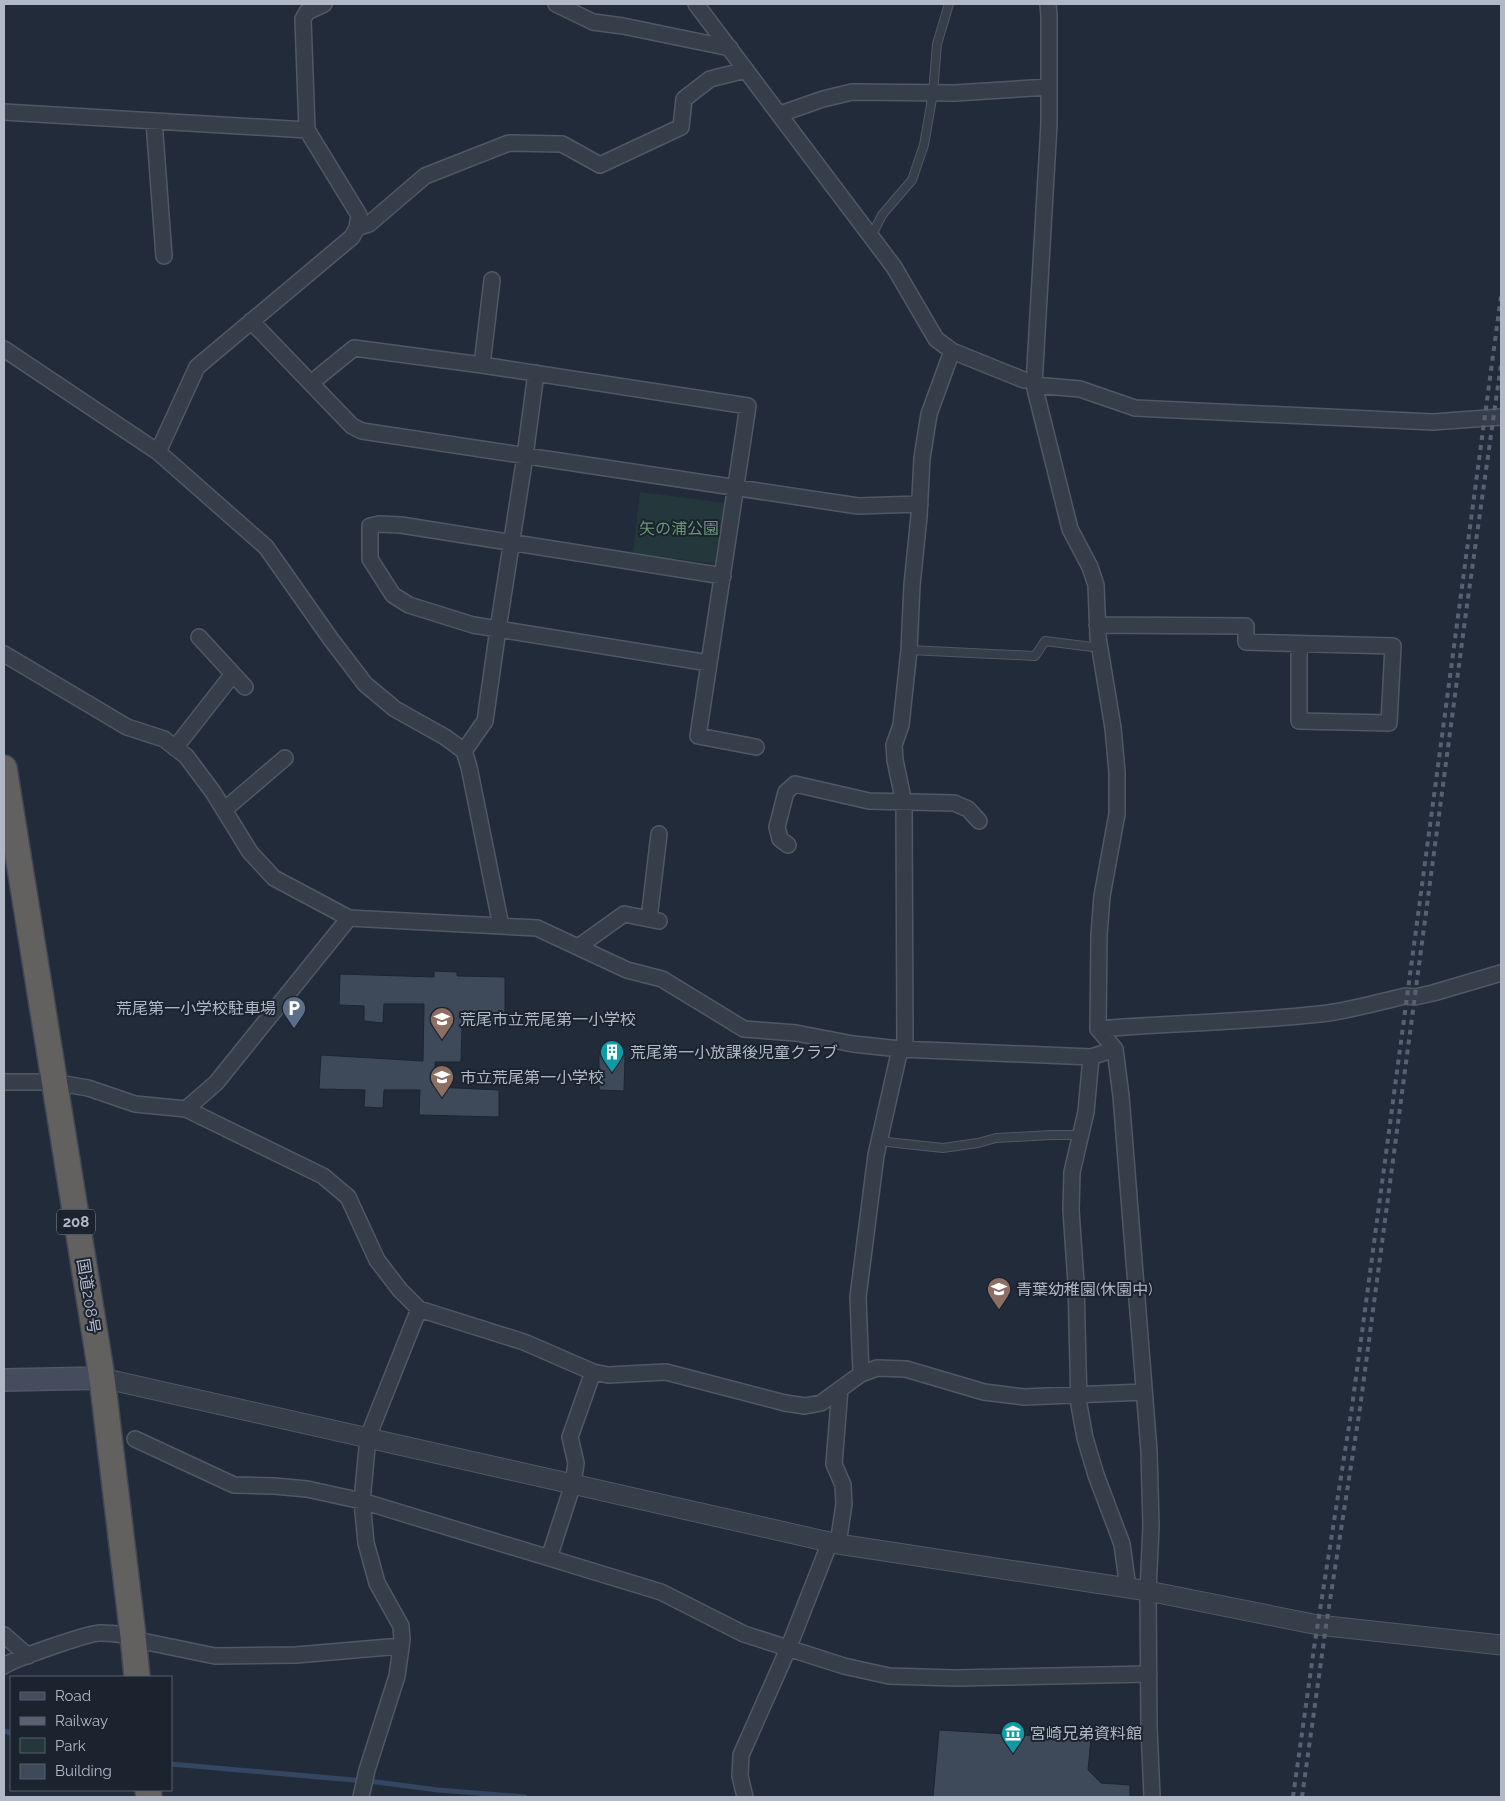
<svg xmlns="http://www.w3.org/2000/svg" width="1505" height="1801" font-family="Raleway,'Noto Sans JP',sans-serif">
  <rect width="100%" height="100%" fill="#222b3a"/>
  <path fill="#24383b" d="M640,492L725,503L717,564L633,553Z"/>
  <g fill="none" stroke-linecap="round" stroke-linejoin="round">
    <path stroke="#354662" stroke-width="5" d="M4,1731L11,1733
      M171,1764L376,1782L438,1790L525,1797"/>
  </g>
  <path fill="#3e4959" stroke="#1d2531" d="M434,971L457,972V976L505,977V1026L462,1025L461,1062H435V1087L499,1090V1117L419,1115L420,1090H384L383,1108L364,1107L365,1090L319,1089L321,1055L423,1061L424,1004H384L383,1023L364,1021V1006L339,1005L340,974L434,977Z
    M599,1054L625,1055L624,1091L599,1090Z
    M939,1730L1091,1739L1088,1770L1101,1783L1130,1785V1797H933Z"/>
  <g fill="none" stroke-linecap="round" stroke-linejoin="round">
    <g stroke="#515865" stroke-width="10">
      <path id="service" d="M871,237L882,215L912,180L924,145L933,93L937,44L949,4
        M909,650L1035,656L1045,641L1100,648
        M878,1141L943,1148L978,1143L996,1138L1051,1135H1080"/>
    </g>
    <g stroke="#515865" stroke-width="18">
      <path id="minor" d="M556,4L593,22L623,26L730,48
        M696,4L894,267L936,339L952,351L1024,380
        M1048,4L1049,16V124L1034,385L1070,529L1090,567L1096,585L1098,637L1113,728L1117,772V814L1102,896L1099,935L1098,1029L1115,1049L1121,1096L1149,1451L1151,1526L1148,1591L1149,1727L1152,1797
        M4,112L307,130L359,215L357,228L352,237L197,367L158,452
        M780,114L823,99L852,92L955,93L1049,87
        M154,121L164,256
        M307,130L303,19L307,12L324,4
        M357,228L369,224L425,176L509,143L562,144L600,165L681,127L684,99L710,79L746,70
        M251,321L352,426L362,431L858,506L920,504
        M4,349L158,452L266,547L330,638L365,684L395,709L445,737L464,751L469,767L501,926
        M482,365L492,280
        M311,383L354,348L482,365L748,406L698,736L756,747
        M1034,385L1080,389L1135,408L1433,422L1501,417
        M1097,625L1246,626V642L1393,646L1389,723L1299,721V644
        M199,637L245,687
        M4,654L127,727L164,739L186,756L213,792L250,852L274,878L349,918L537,928L627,970L662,979L744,1029L796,1033L853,1044L900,1049L1091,1057L1115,1049
        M709,663L473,625L409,605L393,595L370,559V526L379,524L401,525L723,576
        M175,748L233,674
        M464,751L485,721L498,629L525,456L536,373
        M224,810L285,758
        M788,845L780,839L777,827L786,792L795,784L869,801L954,803L968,809L979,821
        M649,919L659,834
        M578,947L624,914L659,921
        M1098,1029C1172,1023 1246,1022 1320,1014C1349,1011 1378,1002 1406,996L1415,997L1433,993L1501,973
        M905,1049L904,803L895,760L894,745L901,725L909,650L912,585L919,516L922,458L929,414L952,351
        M1091,1057L1086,1112L1072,1172L1071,1210L1076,1283L1079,1405L1085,1438L1096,1475L1122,1544L1128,1588
        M4,1082H53L88,1088L135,1104L186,1109L216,1083L349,918
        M186,1109L323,1176L348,1197L377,1260L400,1290L419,1309L524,1342L593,1372L608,1375L666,1372L785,1403L805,1406L821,1403L861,1374L877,1368L906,1369L984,1392L1024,1397L1144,1392
        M861,1374L858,1297L876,1155L900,1049
        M135,1439L234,1485L274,1486L307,1489L362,1501L661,1592L744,1634L844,1666L889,1676L955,1678L1149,1674
        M838,1544L844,1504L843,1485L834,1464L840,1389
        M549,1558L573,1484L576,1463L570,1437L593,1372
        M4,1635L28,1656
        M4,1666C13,1659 89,1633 100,1633C114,1633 130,1635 142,1641L215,1656L296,1655L401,1646
        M361,1797L367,1770L397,1676L402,1640L401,1626L377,1583L366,1543L362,1501L368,1437L419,1309
        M745,1797L740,1776L741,1755L788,1649L830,1542"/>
    </g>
    <g stroke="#515865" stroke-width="21">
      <path id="tertiary" d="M102,1378L838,1544L1148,1591L1318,1625L1501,1645"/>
    </g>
    <g stroke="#515865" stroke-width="24">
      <path id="secondary" d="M4,1380L102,1378"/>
    </g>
    <g stroke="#414855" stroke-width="28">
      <path id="trunk" d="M4,768L102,1378L133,1636L137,1677
        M148,1790L149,1797"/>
    </g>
    <use href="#service" stroke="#363e4a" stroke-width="8"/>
    <use href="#minor" stroke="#363e4a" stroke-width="15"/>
    <use href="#tertiary" stroke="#363e4a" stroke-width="19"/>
    <use href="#secondary" stroke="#444c5d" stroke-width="21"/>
    <use href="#trunk" stroke="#62615f" stroke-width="25"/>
    <path stroke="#576172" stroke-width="4" stroke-dasharray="5 5" stroke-linecap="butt" d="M1293,1797L1314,1648L1352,1407L1501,296
      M1302,1797L1326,1626L1360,1408L1467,605L1501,364"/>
  </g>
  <defs>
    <g id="parking-pin" transform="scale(1.25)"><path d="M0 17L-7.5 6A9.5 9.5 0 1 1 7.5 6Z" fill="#5c6f8a" stroke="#1b232f"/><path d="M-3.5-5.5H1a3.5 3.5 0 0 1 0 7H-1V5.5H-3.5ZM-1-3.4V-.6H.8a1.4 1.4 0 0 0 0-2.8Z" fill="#fff"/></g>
    <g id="school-pin" transform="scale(1.25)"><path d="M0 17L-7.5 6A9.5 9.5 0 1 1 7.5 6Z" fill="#8d6e63" stroke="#1b232f"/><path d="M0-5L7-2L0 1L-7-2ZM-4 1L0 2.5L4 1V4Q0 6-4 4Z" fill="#fff"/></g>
    <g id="building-pin" transform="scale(1.25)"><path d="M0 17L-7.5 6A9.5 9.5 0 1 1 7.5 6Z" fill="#0f9aa8" stroke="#1b232f"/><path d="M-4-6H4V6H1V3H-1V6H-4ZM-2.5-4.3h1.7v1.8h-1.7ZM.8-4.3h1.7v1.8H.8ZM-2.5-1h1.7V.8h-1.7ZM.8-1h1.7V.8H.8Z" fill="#fff"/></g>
    <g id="museum-pin" transform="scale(1.25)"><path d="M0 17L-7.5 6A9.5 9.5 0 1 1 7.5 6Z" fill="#0f9aa8" stroke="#1b232f"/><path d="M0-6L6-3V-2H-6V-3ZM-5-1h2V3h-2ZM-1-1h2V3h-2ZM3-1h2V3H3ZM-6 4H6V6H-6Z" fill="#fff"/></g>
  </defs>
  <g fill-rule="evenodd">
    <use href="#parking-pin" x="294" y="1008"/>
    <use href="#school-pin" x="442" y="1019"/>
    <use href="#building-pin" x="612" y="1052"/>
    <use href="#school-pin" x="442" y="1077"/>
    <use href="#school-pin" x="999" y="1289"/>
    <use href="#museum-pin" x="1013" y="1733"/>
  </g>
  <g text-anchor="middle" stroke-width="4" stroke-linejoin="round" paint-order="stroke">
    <rect fill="#1b232f" stroke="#848b99" stroke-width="1" x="57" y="1209.5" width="38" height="25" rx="4"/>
    <g font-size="15" font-weight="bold" fill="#b1b8c6">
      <text x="76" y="1227">208</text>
    </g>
    <g font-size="16" fill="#689874" stroke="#1b232f">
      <text x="679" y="534">矢の浦公園</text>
    </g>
    <g font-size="16" fill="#b1b8c6" stroke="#1b232f" text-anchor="start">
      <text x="276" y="1014" text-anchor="end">荒尾第一小学校駐車場</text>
      <text x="460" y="1025">荒尾市立荒尾第一小学校</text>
      <text x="630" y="1058">荒尾第一小放課後児童クラブ</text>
      <text x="460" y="1083">市立荒尾第一小学校</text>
      <text x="1016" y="1295">青葉幼稚園(休園中)</text>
      <text x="1030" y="1739">宮崎兄弟資料館</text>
    </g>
    <g font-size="16" fill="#b1b8c6" stroke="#1b232f">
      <text transform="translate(89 1296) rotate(81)" y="6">国道208号</text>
    </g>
  </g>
  <rect width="1505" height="1801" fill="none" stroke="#b1b8c6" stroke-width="10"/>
  <rect x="10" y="1676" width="162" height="115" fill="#1b232f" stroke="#575f6b"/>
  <rect x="20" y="1692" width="25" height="8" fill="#444c5d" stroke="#575f6b"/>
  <text x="55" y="1701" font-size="15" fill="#b1b8c6">Road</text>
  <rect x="20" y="1717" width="25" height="8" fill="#576172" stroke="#575f6b"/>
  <text x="55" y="1726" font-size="15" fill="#b1b8c6">Railway</text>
  <rect x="20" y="1738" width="25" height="15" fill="#24383b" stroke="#575f6b"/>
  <text x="55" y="1751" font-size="15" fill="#b1b8c6">Park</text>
  <rect x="20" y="1764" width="25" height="15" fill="#3e4959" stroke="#575f6b"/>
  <text x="55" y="1776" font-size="15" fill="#b1b8c6">Building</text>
</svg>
